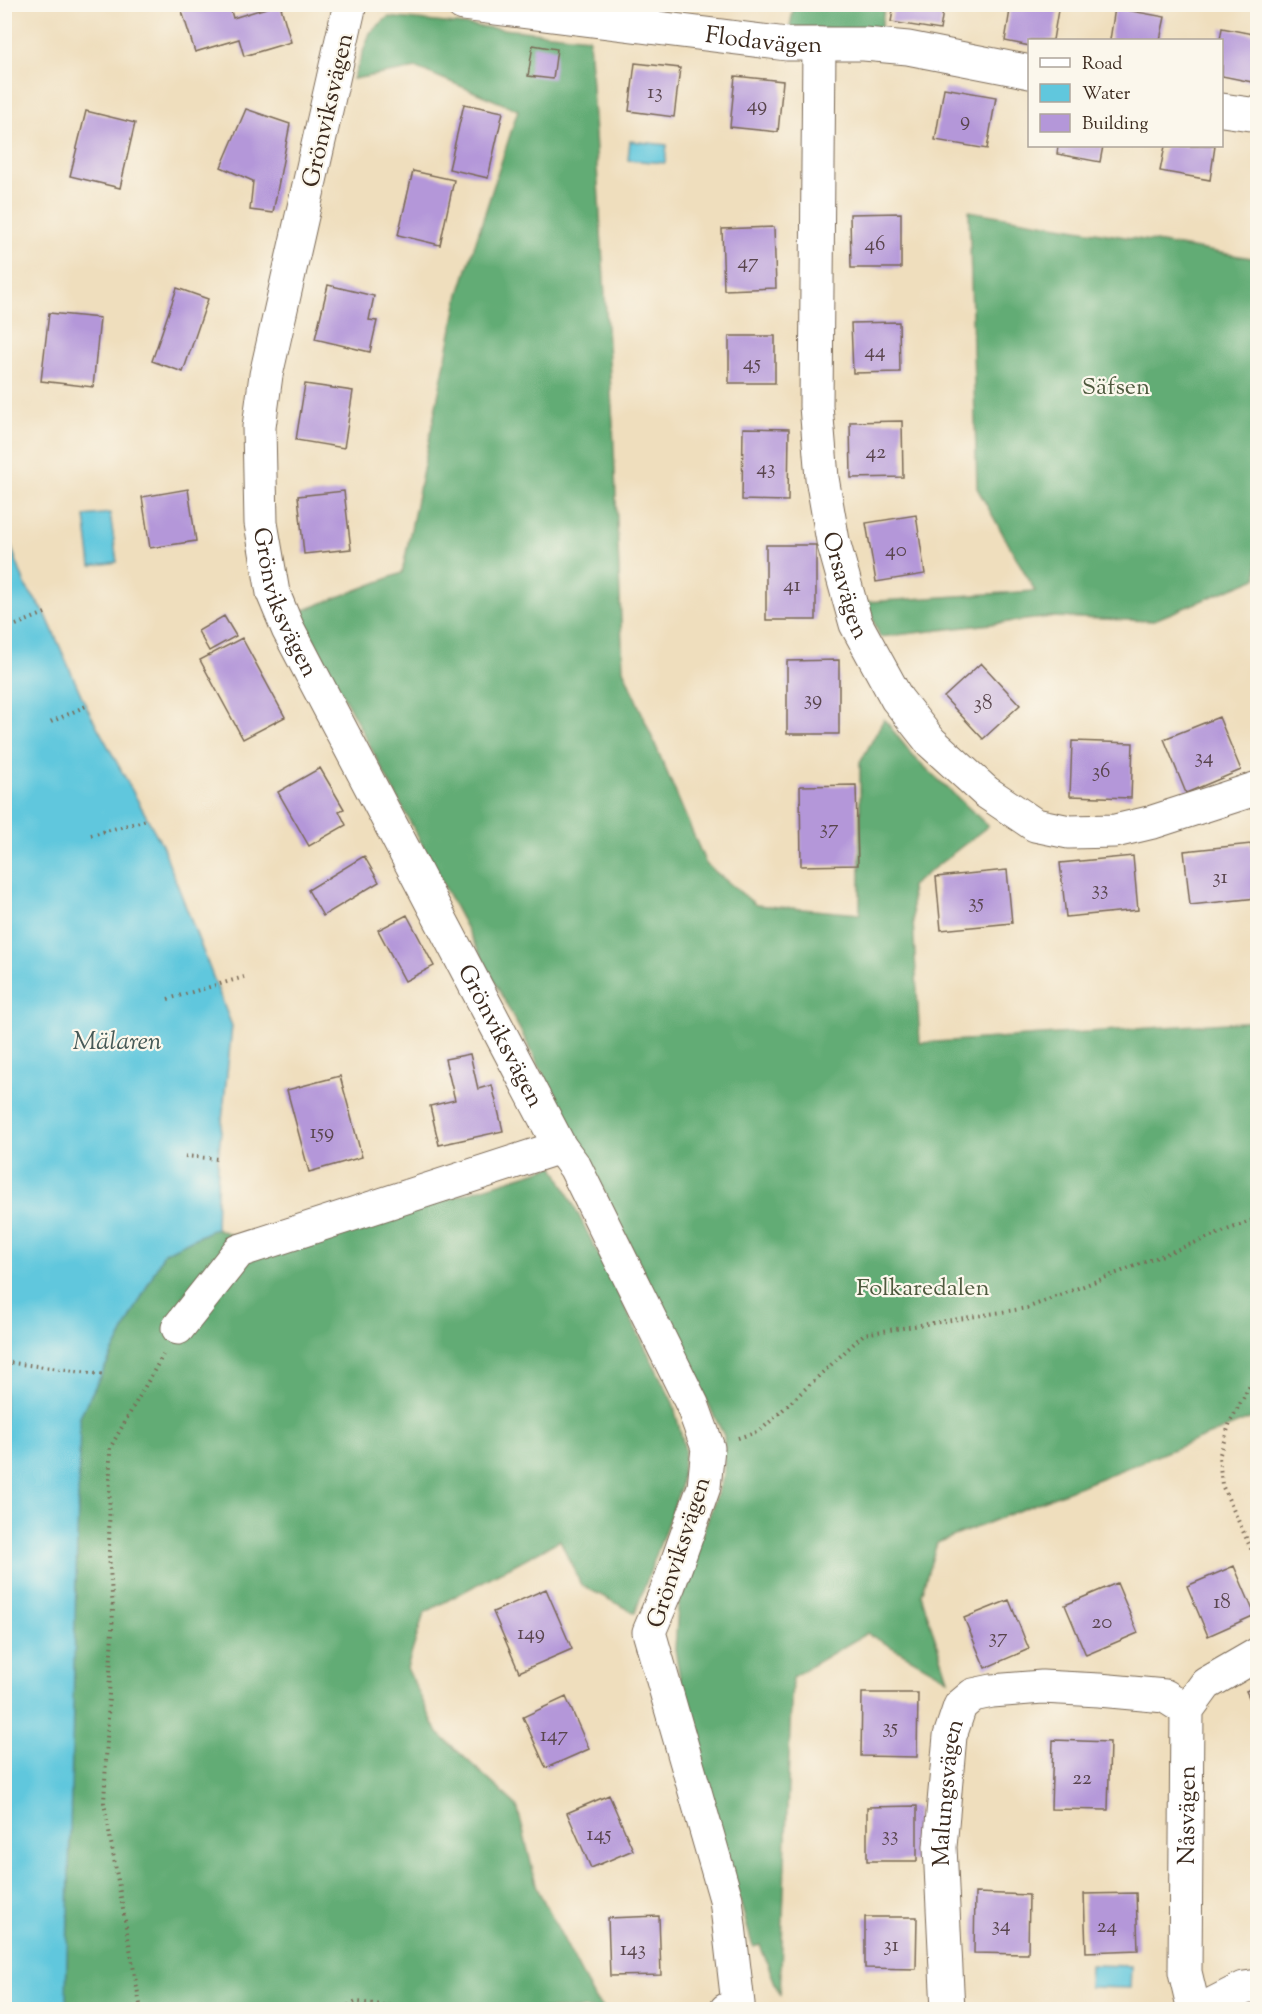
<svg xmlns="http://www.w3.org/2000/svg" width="1262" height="2014" font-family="'Sorts Mill Goudy',serif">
  <rect width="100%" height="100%" fill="#fbf7ec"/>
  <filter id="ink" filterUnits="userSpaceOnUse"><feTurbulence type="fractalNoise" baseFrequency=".0167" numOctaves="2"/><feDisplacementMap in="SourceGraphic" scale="12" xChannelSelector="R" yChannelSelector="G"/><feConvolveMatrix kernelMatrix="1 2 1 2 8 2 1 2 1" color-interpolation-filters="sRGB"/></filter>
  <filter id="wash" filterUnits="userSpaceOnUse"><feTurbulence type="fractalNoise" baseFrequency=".008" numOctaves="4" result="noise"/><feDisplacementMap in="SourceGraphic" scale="24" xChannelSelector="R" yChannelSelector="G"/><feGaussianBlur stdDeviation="1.35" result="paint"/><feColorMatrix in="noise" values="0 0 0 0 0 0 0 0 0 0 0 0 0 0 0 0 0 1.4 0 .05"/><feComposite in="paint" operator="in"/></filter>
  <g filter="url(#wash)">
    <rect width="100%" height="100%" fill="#efdebd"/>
    <path fill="#62ac74" stroke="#4e6b49" stroke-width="1.5" d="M794,5H885L880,32L790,27Z
      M388,17L589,38L613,424L623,669L706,864L756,905L860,914V763L884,719L913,756L988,826L911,886L920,1043L1257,1021V1416L937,1543L921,1594L948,1679L867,1633L792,1677L780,1996L760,1945L753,1947L684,1702L675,1649L678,1607L684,1583L724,1475V1436L581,1145L299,612L402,573L459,294L518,110L417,68L353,79L370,33Z
      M969,211L1257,259V578L1152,621L1051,617L880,637L866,602L1035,591L977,488Z
      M554,1166L673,1403L685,1450L680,1489L635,1613L581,1585L560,1540L424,1613L407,1668L438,1733L517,1806L537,1888L595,2000L604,2009L69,2010L66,1998L80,1416L164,1253L216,1228L272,1254Z"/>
    <path fill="#60c7dd" stroke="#4e787e" stroke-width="1.5" d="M630,141L667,145L665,163L628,160Z
      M110,513L117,562L91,566L85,516Z
      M5,530L26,587L45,613L86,706L162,845L232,1026L218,1159L216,1228L164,1253L80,1416L66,1998L69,2010L4,2009Z
      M1090,1965L1131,1966L1130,1988L1089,1987Z"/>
    <g id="blocks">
      <path fill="#b497d9" d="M229,4L233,18L280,4L291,42L244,56L239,39L195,52L180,5Z
        M894,4H944L940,30L891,22Z
        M1011,4H1059L1053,40H1030V46L1005,41Z
        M1115,8L1165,17L1160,40H1110Z
        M1222,28L1258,35L1257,83L1222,76V40H1220Z
        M533,45L557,49L553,79L528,76Z
        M635,63L680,68L674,117L629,111Z
        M735,76L783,81L778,132L730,127Z
        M944,88L996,97L987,149L935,140Z
        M464,104L503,112L488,178L449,169Z
        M246,109L290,124L273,213L250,210L253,181L221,167Z
        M86,111L135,123L120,188L70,176Z
        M1058,146H1103L1100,162L1057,154Z
        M1165,146H1215L1210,180L1160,171Z
        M413,171L454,180L440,245L398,235Z
        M901,213V268H851L850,214Z
        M774,227L776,288L724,290L722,229Z
        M328,285L374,296L369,320L377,321L370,352L315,339Z
        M177,288L208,299L183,372L152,361Z
        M49,313L100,318L93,387L41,381Z
        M899,322L900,372L853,373L851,323Z
        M729,336H775V383H729Z
        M305,384L353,391L344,448L296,440Z
        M902,421L903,477L851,478L850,422Z
        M743,428L789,429L788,501L742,500Z
        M188,489L196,541L150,548L142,497Z
        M344,491L351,549L304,554L298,496Z
        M916,515L925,574L876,582L866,523Z
        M766,545H816V620H766Z
        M224,616L236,636L209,651L198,631Z
        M242,638L285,717L243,739L200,660Z
        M839,660V734H787V661Z
        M981,663L1020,705L983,739L944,697Z
        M1219,717L1241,770L1186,793L1164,739Z
        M1072,741L1133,743L1131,798L1070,796Z
        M320,768L344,809L339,811L346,825L309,846L278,792Z
        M856,785L858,865L801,866L800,786Z
        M1251,844L1257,898L1190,905L1184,851Z
        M364,856L379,882L323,916L308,890Z
        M1133,856L1138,910L1066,917L1060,863Z
        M1007,870L1012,923L941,930L936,877Z
        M407,915L434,966L405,981L378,930Z
        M470,1054L478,1089L492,1085L503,1131L439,1145L430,1106L455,1100L445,1059Z
        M340,1076L362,1157L309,1172L287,1090Z
        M1234,1566L1255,1615L1208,1636L1187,1586Z
        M1117,1583L1138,1633L1086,1655L1065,1605Z
        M546,1589L572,1649L519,1672L493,1612Z
        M1009,1600L1029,1649L985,1668L964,1618Z
        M1258,1686V1717L1246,1691Z
        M862,1693H918L917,1757L861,1756Z
        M566,1697L589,1749L546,1768L523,1717Z
        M1053,1740L1110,1742L1108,1810L1051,1809Z
        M609,1795L633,1850L591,1868L567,1813Z
        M917,1806V1861H867V1807Z
        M975,1893L1029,1895L1028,1954L974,1953Z
        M1136,1893L1138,1950L1086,1952L1084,1894Z
        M659,1916L661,1975L610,1976L608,1918Z
        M865,1917H917L916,1969L865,1968Z"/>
    </g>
  </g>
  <g filter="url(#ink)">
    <use href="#blocks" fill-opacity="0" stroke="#7a6956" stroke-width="1.5"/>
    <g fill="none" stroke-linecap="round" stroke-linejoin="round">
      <g stroke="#7a6956" stroke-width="35">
        <g id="minor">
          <path id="s1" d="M350,4L266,375L259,427L261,523L273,593L288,629L560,1147L575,1167L692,1404L708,1448L704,1487L669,1585L649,1632L726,1899L738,2004L726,2010"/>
          <path id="s2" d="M463,4L787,44H864L908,48L1030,72"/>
          <path id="s3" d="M819,44L816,406L822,478L833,541L856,624L897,699L931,742L986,792L1035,825L1069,832L1115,831L1153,822L1258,788"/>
          <path d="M1222,110L1258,115"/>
          <path d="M178,1328L239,1251L560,1147"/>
          <path id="s4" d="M948,2010L940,1847L950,1736L960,1706L973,1695L992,1691L1042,1687L1099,1690L1165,1696L1187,1710"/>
          <path id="s5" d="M1194,2010L1185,1972L1187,1710L1206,1684L1258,1654"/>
          <path d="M1201,2010L1244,1988L1258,1986"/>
        </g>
      </g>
      <path stroke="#7a6956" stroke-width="4" stroke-dasharray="1.5 4.5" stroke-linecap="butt" d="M16,625L45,613
        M51,722L86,706
        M91,835L147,820
        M168,999L244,977
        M185,1156L218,1159
        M5,1362L106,1375
        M1258,1371L1230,1422L1219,1457L1222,1485L1258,1564
        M738,1438L760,1431L864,1334L1027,1308L1258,1218
        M141,2010L104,1803L113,1609L109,1555L110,1448L163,1355
        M337,2010L356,2002L431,2010"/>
      <use href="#minor" stroke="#fff" stroke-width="33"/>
    </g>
  </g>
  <g text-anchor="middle" stroke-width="4.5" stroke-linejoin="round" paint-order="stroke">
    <g font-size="21" fill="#59454d">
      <text x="655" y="98">13</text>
      <text x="757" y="111">49</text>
      <text x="965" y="126">9</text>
      <text x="875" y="250">46</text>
      <text x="748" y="268">47</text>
      <text x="875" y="357">44</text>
      <text x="752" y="369">45</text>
      <text x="876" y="458">42</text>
      <text x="766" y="474">43</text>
      <text x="896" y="556">40</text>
      <text x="792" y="591">41</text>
      <text x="813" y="705">39</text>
      <text x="983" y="709">38</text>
      <text x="1204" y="763">34</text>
      <text x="1101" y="777">36</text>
      <text x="829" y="834">37</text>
      <text x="1220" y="883">31</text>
      <text x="1100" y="895">33</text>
      <text x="976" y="908">35</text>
      <text x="322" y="1138">159</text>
      <text x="1222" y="1608">18</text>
      <text x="1102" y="1628">20</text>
      <text x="531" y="1639">149</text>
      <text x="998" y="1643">37</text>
      <text x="890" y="1733">35</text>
      <text x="554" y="1741">147</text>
      <text x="1082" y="1784">22</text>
      <text x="599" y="1840">145</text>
      <text x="890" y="1841">33</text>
      <text x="1001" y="1931">34</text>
      <text x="1107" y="1932">24</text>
      <text x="891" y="1951">31</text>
      <text x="633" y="1955">143</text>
    </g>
    <g font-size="24" fill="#3b2a1e" stroke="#fbf7ec">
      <text dy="8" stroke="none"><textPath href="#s2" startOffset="303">Flodavägen</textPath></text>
      <text transform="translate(327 110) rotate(-77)" y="8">Grönviksvägen</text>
      <text dy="8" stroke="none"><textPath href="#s3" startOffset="544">Orsavägen</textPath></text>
      <text dy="8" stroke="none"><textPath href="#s1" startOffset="612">Grönviksvägen</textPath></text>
      <text dy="8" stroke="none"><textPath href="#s1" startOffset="1098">Grönviksvägen</textPath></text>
      <text transform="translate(678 1552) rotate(-72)" y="8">Grönviksvägen</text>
      <text dy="8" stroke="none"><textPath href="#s4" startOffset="218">Malungsvägen</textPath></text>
      <text dy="8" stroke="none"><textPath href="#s5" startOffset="196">Nåsvägen</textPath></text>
    </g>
    <g font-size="24" fill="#4e593e" stroke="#fbf7ec">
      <text x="1116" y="394">Säfsen</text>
      <text x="923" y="1295">Folkaredalen</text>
    </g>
    <g font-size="26" font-style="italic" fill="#465957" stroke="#fbf7ec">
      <text x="117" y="1049">Mälaren</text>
    </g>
  </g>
  <rect width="1262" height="2014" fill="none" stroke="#fbf7ec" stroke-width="24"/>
  <rect x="1028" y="39" width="195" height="108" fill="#fbf7ec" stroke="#aea59a" stroke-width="1.5"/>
  <rect x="1040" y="58" width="30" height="9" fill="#ffffff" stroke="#aea59a" stroke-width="1.5"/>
  <text x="1082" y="69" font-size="18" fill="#3b2a1e">Road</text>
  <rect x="1040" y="84" width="30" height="18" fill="#60c7dd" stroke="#aea59a" stroke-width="1.5"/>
  <text x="1082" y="99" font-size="18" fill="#3b2a1e">Water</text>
  <rect x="1040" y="114" width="30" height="18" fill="#b497d9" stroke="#aea59a" stroke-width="1.5"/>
  <text x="1082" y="129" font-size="18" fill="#3b2a1e">Building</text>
</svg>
